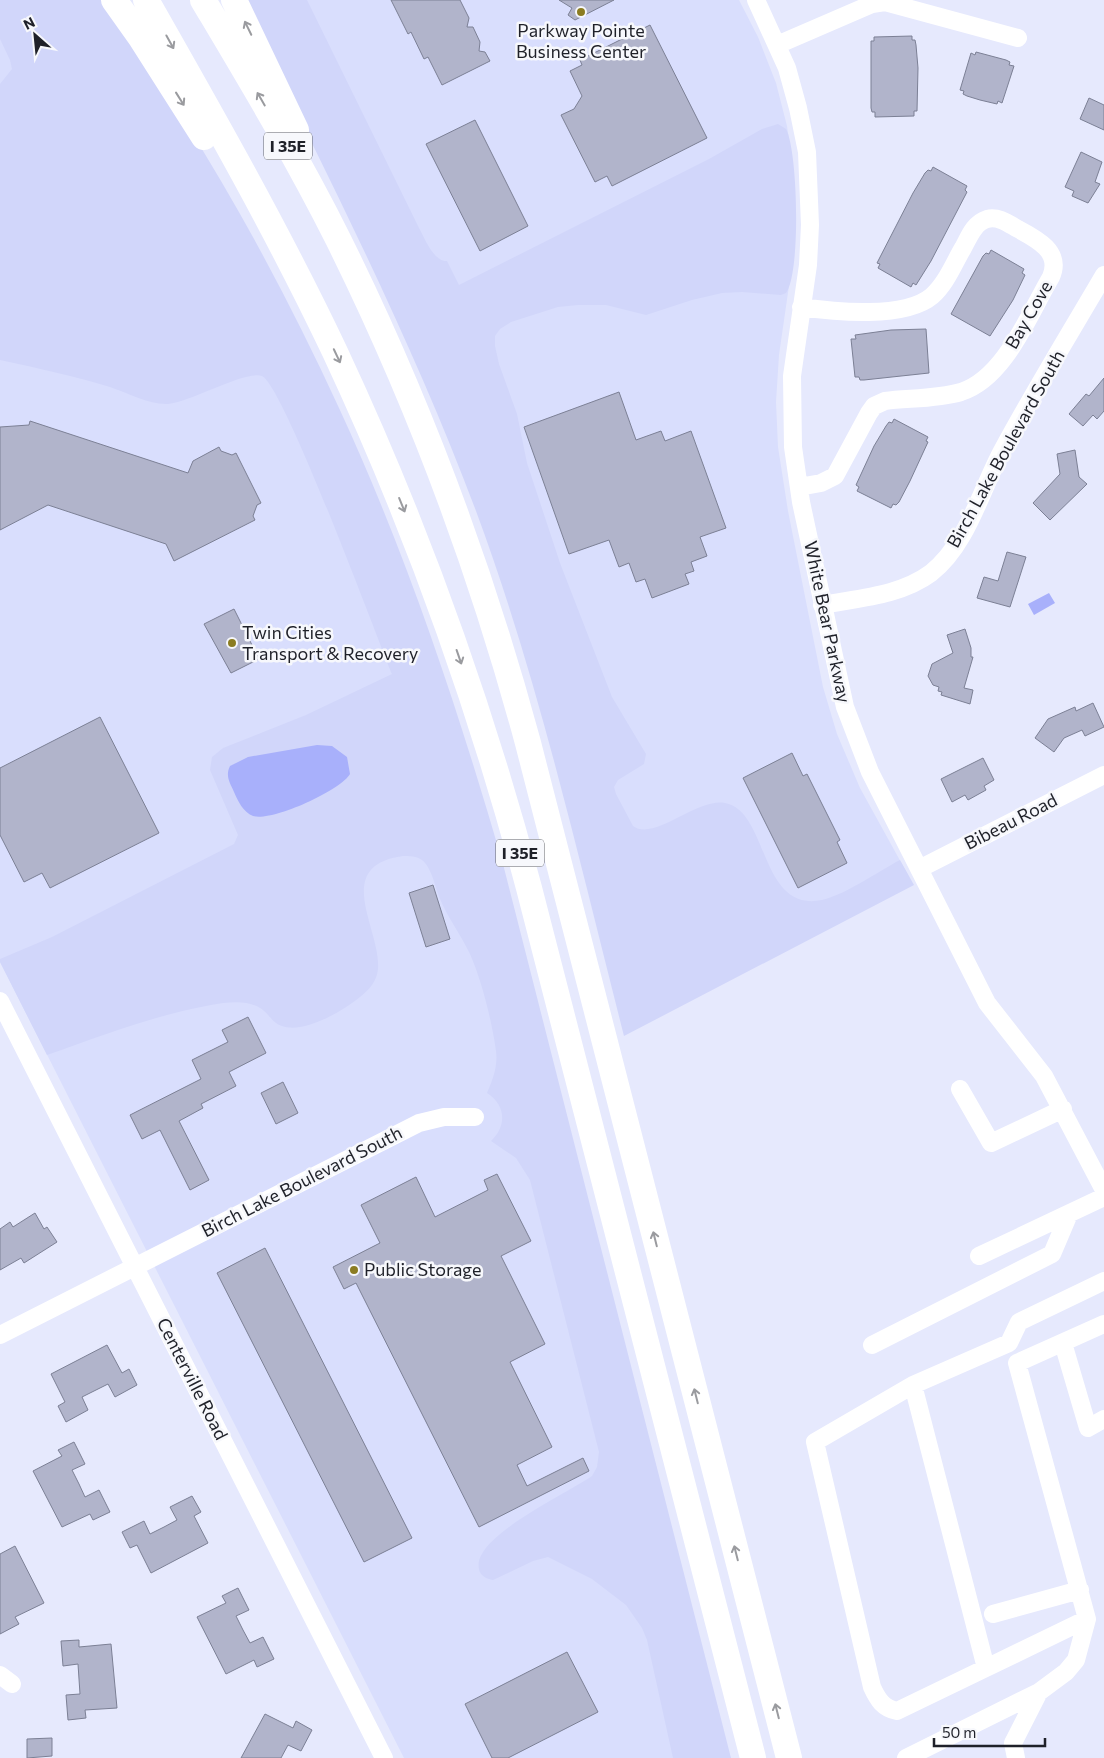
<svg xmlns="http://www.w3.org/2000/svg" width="1104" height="1758" font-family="Commissioner,sans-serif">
  <rect width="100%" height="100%" fill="#e6e9fd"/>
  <path fill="#d9defd" d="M0,0H55L360,522L706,1758H404L0,962Z
    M290,0H739L758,37L776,83L787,126L794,176V251L779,355L776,402L778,447L788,511L823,687L837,734L860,788L908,875L638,1012L578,780Z"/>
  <path fill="#d1d6fa" d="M0,0H105C131,40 159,80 184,120C242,212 294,310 339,408C407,555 458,709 503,864L731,1758H673L647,1640L642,1628L626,1605L592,1579L548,1557L533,1561L493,1580C487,1579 480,1576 479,1569C471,1537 570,1492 592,1476L597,1467L599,1452L530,1180L516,1158L491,1141C507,1126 506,1105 487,1093C493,1079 498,1066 496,1051C492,1022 482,981 470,954C461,935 448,918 440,899C435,887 432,868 422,860C417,856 409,856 403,856C331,866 381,929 378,969C377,981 369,990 360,997C343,1011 304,1034 282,1026C274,1024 270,1016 264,1011C251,999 228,1002 211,1005C155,1015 101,1036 47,1055L0,962V959L52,937L234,844L238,835L210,770L212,757L223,748L306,715L392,674C376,635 284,386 262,376C246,370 191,402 168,404C150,405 128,393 110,387C74,376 37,368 0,360V84L12,69L10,60L0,39Z
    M241,0H307L419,228C425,239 434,262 447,261L459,285L709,159L762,129L778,124L786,129C798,151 801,273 786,293L781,295L742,292L722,293L692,300L646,315L606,305H578L558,307L511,322L500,329L495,336V346L499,364L517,414L527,463L560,563L612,697L646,754L644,764L618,780L614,787L616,794L633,826C654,842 696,798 725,803C769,811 759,913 822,900C847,894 877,872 900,860L914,885L624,1036C579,860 539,681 476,511C410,335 324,168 241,0Z"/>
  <path fill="#a8b0fb" d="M1049,593L1055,603L1034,615L1028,604Z
    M317,745L332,746L347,757L350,774C340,791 271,822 253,816C243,812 238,801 234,792C230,783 225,776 230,766L248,757Z"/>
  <path fill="#b1b4cb" stroke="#7c8095" d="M391,0H460L469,18L467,27H473L480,42L479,51L485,52L490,61L442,85L428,57L424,59L411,32L408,34Z
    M559,0H614L575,20L568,15L572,8Z
    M650,25L707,138L612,186L607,176L595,182L561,115L574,109L582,96L570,71L582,65L580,60Z
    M912,36V40H915L916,45L918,68L917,111H914V116L875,117V112H872L871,108V41H874V37Z
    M976,52L1006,60L1010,62L1009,65L1014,66L1002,103L998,101L997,104L980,100L967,96L963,94L964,91L960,90L971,53L975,55Z
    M1089,98L1104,105V130L1080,119Z
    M475,120L528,226L480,251L426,144Z
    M1081,152L1102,162L1095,182L1100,184L1088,203L1072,196L1074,191L1065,187Z
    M933,167L967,186L965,190L967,192L931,261L916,285L913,283L911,287L878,268L880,264L877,263L913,193L925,173L928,170L931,171Z
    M991,250L1024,269L1022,273L1025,275L1013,300L990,336L951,314L983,256L986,253L989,254Z
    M926,329L929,373L864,380H860L859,377H855L851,339H856L855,335L891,330Z
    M1104,378V411L1097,419L1093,415L1083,426L1069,414L1086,394L1089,396Z
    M619,392L636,440L661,431L665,441L691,431L726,528L700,537L707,556L691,562L694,571L685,574L689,584L652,598L645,579L636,582L629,563L619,567L609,540L569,554L524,427Z
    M894,419L928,437L926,441L928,442L910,481L899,502L896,505L893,504L891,508L857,491L859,487L856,485L874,446L886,426L889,422L892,423Z
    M30,421L188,473L193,461L219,447L221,451L232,455L236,453L261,503L257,505L253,516L255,520L174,561L166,544L48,505L0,530V427L29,425Z
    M1075,450L1079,477L1087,484L1050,520L1033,503L1060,474L1057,454Z
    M1007,552L1026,557L1010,607L977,598L984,577L998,581Z
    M234,609L259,659L231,673L204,624Z
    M965,629L971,648V657H973L964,688L973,690L970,704L941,695L942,692L938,691L939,687L933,685L928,676L932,664L953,653L947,635Z
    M1093,703L1104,727L1085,736L1082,730L1064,738L1054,752L1035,738L1048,719L1075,707L1076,711Z
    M100,717L159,833L50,888L42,873L24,882L0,835V768Z
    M792,753L803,776L807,774L840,840L837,842L847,863L798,888L743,778Z
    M983,758L994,780L984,786L986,790L968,800L965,795L952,802L941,779Z
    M433,885L450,939L426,947L409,893Z
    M248,1017L266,1053L229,1072L236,1086L201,1104L203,1108L179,1121L209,1180L190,1190L160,1130L142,1139L130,1115L201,1079L192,1060L228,1042L222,1030Z
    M283,1082L298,1113L276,1124L261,1093Z
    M497,1174L531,1241L501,1256L545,1344L510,1362L552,1447L517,1465L527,1486L583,1458L589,1471L479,1527L356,1283L344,1289L333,1267L380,1243L361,1205L416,1177L435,1217L488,1190L484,1180Z
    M35,1213L44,1229L47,1227L57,1242L24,1263L21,1258L0,1270V1229L10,1222L13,1227Z
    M265,1248L412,1538L364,1562L217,1273Z
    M107,1345L122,1373L129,1369L137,1385L115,1397L108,1384L82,1397L88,1410L66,1422L58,1406L65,1402L51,1374Z
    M74,1442L85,1464L72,1470L79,1484L85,1497L99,1490L110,1512L93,1520L90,1514L62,1527L33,1471L62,1456L58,1450Z
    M192,1496L201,1512L194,1516L208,1543L151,1573L137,1545L130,1548L122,1532L144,1521L150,1534L164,1527L177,1520L170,1507Z
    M15,1546L44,1603L15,1617L19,1624L0,1634V1554Z
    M238,1588L249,1610L236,1616L243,1630L250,1643L263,1637L274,1659L257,1667L254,1660L226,1674L197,1617L226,1603L222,1596Z
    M79,1640V1647L111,1644L117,1708L85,1710L86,1718L68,1720L66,1695L80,1694L78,1664L63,1666L61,1641Z
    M567,1652L598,1712L508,1758H492L465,1704Z
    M265,1714L293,1728L296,1721L312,1730L301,1751L288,1745L281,1758H241Z
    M52,1738V1756L27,1758V1739Z"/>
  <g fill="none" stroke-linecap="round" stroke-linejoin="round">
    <path stroke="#fff" stroke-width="18" d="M756,0L787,68L798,108L807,152L810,225L808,265L792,376L793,447L801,502L845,707L870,772L987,1003L1044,1076L1104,1190
      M777,45L872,4L885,2L1018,38
      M799,487L821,483L835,476L869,413L874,406L885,401C909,398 937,399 961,392C1005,378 1029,314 1051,277C1062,252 1037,239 1018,229C1009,224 999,216 987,219C974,223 969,237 963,248C954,263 946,284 932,296C905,319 835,312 801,307
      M822,605C858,598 900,596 931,573C968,544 981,489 1003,449C1035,390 1070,333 1104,275
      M919,869L1104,775
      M0,1001L384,1758
      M960,1089L991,1143L1063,1109
      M979,1256L1104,1197
      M0,1335L419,1123L444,1117H475
      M1063,1343L1088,1428L1104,1419
      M872,1345L1052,1254L1069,1214
      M913,1385L986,1668L1087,1619
      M993,1614L1080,1590
      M986,1668L897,1711C883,1708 878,1700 872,1687L815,1442L913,1385L1009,1343L1019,1322L1104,1281
      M0,1675L12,1684
      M906,1758L1039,1692
      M1016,1758L1013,1743L1039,1692L1066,1672L1076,1660L1087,1619L1017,1363L1104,1324"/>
    <path stroke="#fff" stroke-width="26" d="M114,0L141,38L204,137
      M146,0C212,116 278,232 335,352C416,525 480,704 529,888L753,1758
      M203,0C250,79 297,157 338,239C418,400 481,569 528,743L789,1758
      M234,0L296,130"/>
  </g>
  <defs><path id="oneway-shaft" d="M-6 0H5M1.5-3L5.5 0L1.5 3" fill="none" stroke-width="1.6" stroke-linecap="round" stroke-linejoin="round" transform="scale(1.25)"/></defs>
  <g stroke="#9a9b9f">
    <use href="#oneway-shaft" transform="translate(248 28) rotate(-116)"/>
    <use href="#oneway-shaft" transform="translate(170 42) rotate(61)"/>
    <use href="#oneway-shaft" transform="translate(180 99) rotate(58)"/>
    <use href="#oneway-shaft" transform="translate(261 99) rotate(-120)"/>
    <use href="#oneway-shaft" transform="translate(337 356) rotate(65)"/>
    <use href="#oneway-shaft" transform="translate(402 505) rotate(68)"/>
    <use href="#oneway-shaft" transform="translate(459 657) rotate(71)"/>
    <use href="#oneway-shaft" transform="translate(655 1239) rotate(-104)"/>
    <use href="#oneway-shaft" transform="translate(696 1396) rotate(-104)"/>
    <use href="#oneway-shaft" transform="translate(736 1553) rotate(-104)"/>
    <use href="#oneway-shaft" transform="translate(777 1711) rotate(-104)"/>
  </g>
  <g fill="#8b7c21" stroke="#f7f8fc" stroke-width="2">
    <circle cx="581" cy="12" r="5"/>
    <circle cx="232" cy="643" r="5"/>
    <circle cx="354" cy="1270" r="5"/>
  </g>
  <g text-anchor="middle" stroke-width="5" stroke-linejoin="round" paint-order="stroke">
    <g fill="#f7f8fc" stroke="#606268" stroke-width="1">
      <rect x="264" y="132.5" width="48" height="27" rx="4"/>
      <rect x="496" y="839.5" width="48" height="27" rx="4"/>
    </g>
    <g font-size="16" font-weight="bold" fill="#1f2129">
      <text x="288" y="152">I 35E</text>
      <text x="520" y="859">I 35E</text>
    </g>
    <g font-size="18" fill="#1f2129" stroke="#f7f8fc" text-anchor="start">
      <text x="581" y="37" text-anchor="middle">Parkway Pointe<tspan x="581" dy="21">Business Center</tspan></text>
      <text x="242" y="639">Twin Cities<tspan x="242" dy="21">Transport &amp; Recovery</tspan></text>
      <text x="364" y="1276">Public Storage</text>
    </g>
    <g font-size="18" fill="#1f2129" stroke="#f7f8fc">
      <text transform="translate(1029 315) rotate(-60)" y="6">Bay Cove</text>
      <text transform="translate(1006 449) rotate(-61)" y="6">Birch Lake Boulevard South</text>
      <text transform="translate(827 622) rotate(78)" y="6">White Bear Parkway</text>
      <text transform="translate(1011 822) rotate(-27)" y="6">Bibeau Road</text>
      <text transform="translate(302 1182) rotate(-27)" y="6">Birch Lake Boulevard South</text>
      <text transform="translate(192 1379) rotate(63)" y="6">Centerville Road</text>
    </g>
  </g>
  <g transform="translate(35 35) rotate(333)" stroke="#f7f8fc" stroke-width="4" paint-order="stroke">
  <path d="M0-4L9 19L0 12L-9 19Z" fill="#1f2129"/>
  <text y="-8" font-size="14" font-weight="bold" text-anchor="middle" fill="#1f2129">N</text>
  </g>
  <path d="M934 1738v8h111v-8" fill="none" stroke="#1f2129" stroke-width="2.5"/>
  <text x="942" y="1738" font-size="15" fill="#1f2129" stroke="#f7f8fc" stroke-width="4" paint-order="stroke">50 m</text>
</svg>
